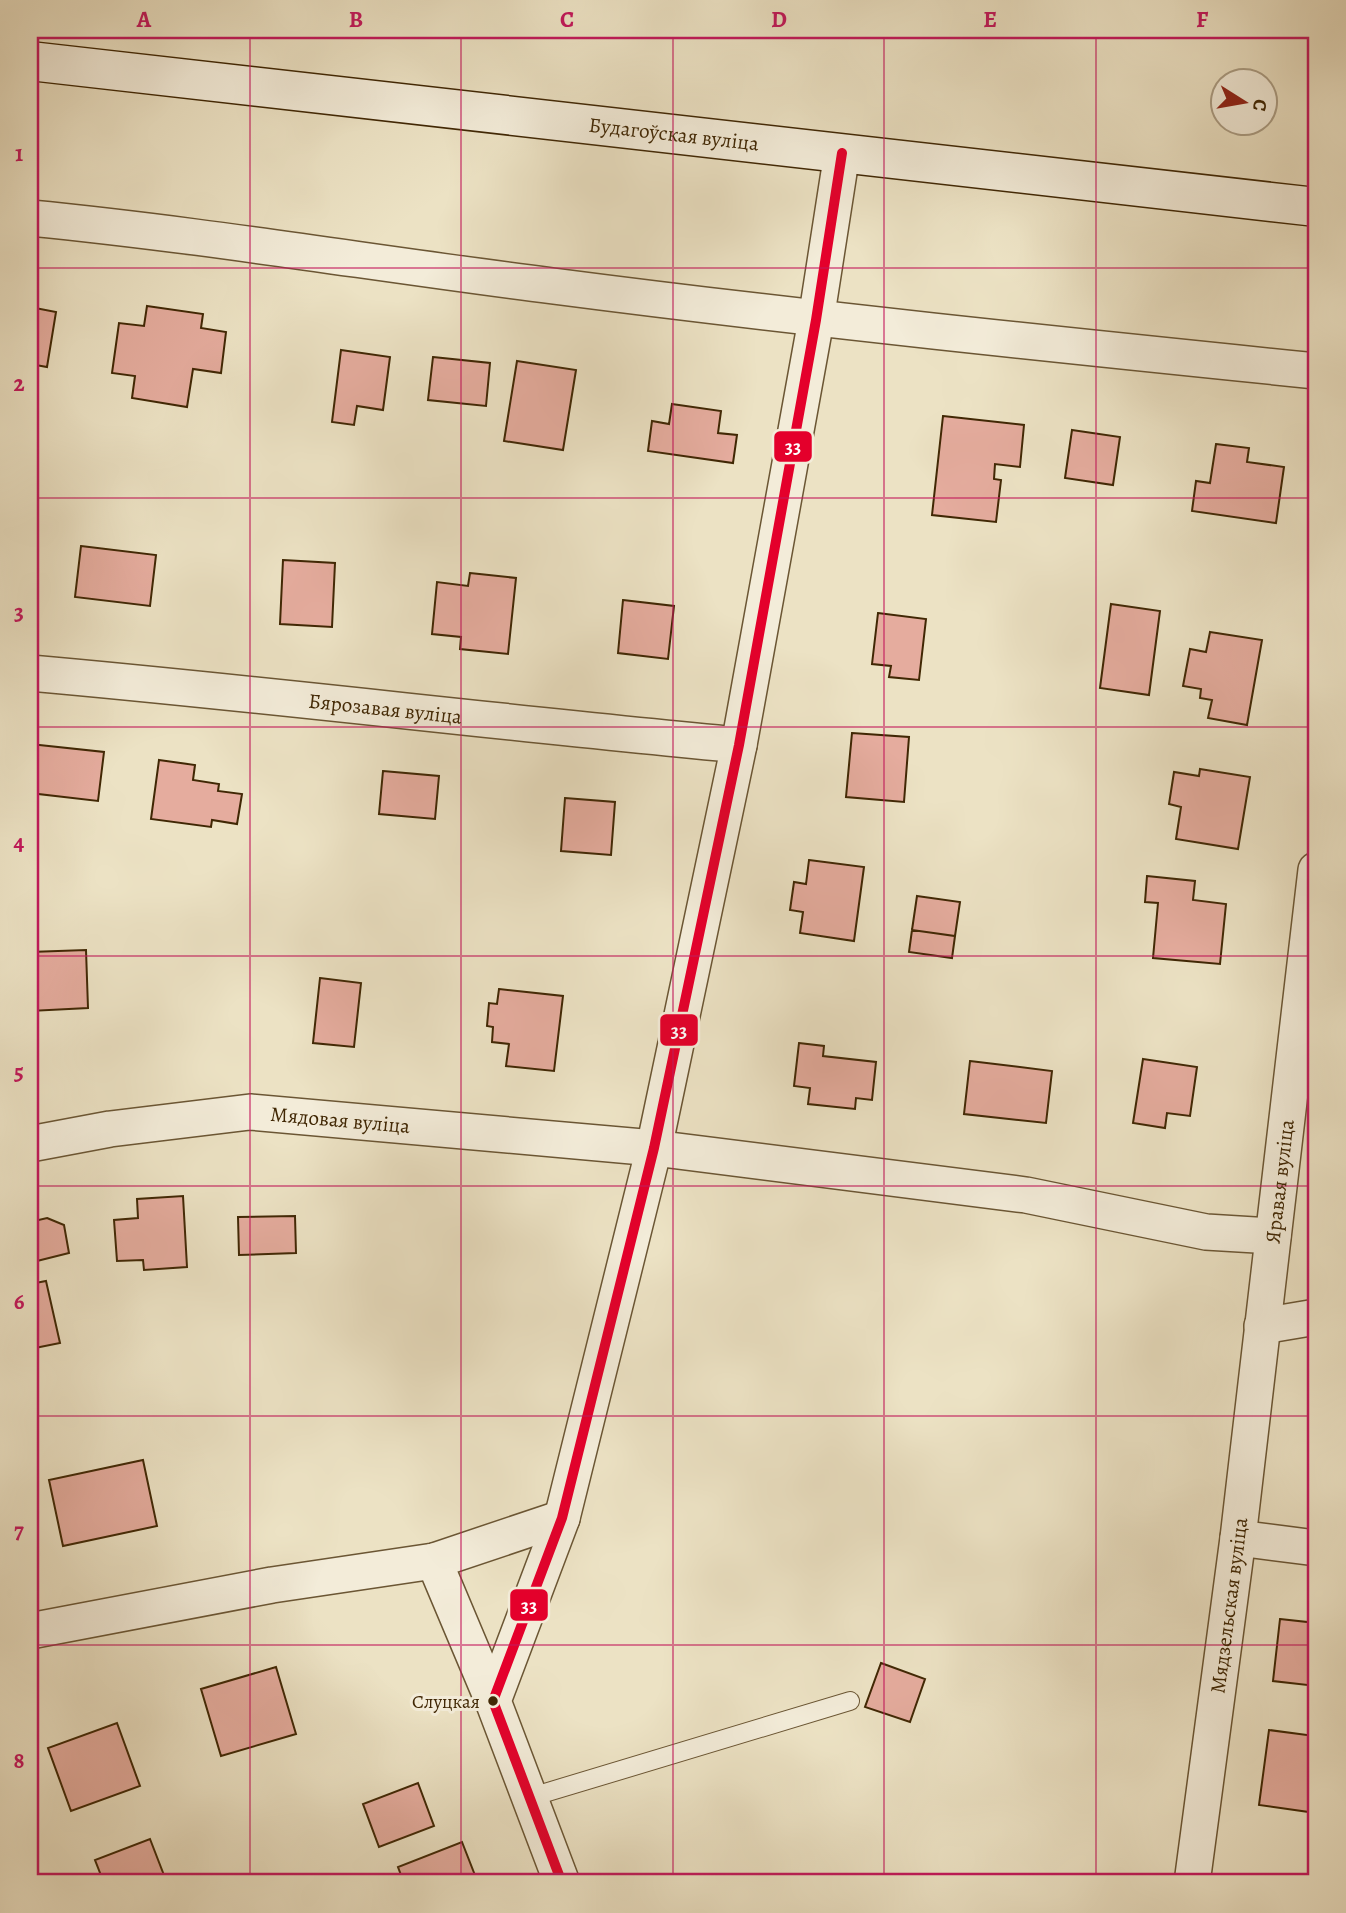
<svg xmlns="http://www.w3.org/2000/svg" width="1346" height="1913" font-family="Alegreya,serif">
  <rect width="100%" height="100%" fill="#ece2c4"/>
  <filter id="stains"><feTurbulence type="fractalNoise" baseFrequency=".00286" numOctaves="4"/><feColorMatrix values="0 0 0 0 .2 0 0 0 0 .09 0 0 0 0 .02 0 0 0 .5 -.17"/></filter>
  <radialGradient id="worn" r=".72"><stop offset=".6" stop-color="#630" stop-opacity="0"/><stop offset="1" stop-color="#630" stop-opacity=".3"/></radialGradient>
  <path fill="#e5ac9e" stroke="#402704" stroke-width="2" d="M147,306L203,314L201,328L226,332L221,373L193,369L187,407L132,398L135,376L112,373L119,323L144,326Z
    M30,307L56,312L47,367L30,364Z
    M341,350L390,357L383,410L357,406L354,425L332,422Z
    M433,357L490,363L486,406L428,400Z
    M517,361L576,370L563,450L504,441Z
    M672,404L721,411L718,433L737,435L733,463L648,451L652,421L669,424Z
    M943,416L1024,425L1020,467L995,464L994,479L1001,480L996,522L932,515Z
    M1072,430L1120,437L1113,485L1065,478Z
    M1216,444L1249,448L1247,462L1284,467L1276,523L1192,511L1196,481L1210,483Z
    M81,546L156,555L150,606L75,597Z
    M283,560L335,563L332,627L280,624Z
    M470,573L516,578L508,654L460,649L461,637L432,634L437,582L468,586Z
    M623,600L674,606L668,659L618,653Z
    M1111,604L1160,611L1149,695L1100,688Z
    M878,613L926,619L919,680L889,677L891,666L872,664Z
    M1210,632L1262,640L1247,725L1208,718L1212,700L1200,698L1201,689L1183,686L1190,649L1206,652Z
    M852,733L909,737L904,802L846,797Z
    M30,744L104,752L98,801L30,793Z
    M159,760L195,765L193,780L219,784L218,791L242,794L237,824L212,820L211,827L151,819Z
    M1200,769L1250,777L1238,849L1176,839L1181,807L1169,804L1174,772L1199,776Z
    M383,771L439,776L435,819L379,814Z
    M565,798L615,802L611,855L561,851Z
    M809,860L864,867L854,941L800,933L803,912L790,910L794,882L806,884Z
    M1147,876L1195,881L1193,900L1226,904L1220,964L1153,958L1158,903L1145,902Z
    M917,896L960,902L955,936L912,930Z
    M912,930L955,936L952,958L909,952Z
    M86,950L88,1008L30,1011V952Z
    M320,978L361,983L354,1047L313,1043Z
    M499,989L563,996L554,1071L506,1066L509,1044L492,1042L493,1027L487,1026L489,1003L497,1004Z
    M799,1043L824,1046L823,1056L876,1062L872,1100L856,1098L855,1109L808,1104L810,1088L794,1086Z
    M1143,1059L1197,1067L1190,1116L1167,1113L1165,1128L1133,1123Z
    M970,1061L1052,1071L1046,1123L964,1114Z
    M183,1196L187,1267L144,1270L143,1260L117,1261L114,1220L138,1218L137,1199Z
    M295,1216L296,1253L239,1255L238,1217Z
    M47,1218L64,1225L69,1253L37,1261L30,1222Z
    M46,1281L60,1343L30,1349V1284Z
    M143,1460L157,1526L63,1546L49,1480Z
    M1280,1619L1316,1623V1686L1273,1681Z
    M881,1663L925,1679L910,1722L865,1707Z
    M276,1667L296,1734L221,1756L201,1689Z
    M117,1723L140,1786L71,1811L48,1748Z
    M1269,1730L1315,1736L1312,1757L1316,1758V1813L1259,1805Z
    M418,1783L434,1826L379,1847L363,1804Z
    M150,1839L167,1883H104L95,1860Z
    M462,1842L478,1883H404L398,1867Z"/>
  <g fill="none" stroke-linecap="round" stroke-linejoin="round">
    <g stroke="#6b5634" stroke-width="20">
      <path id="lane" d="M528,1798L850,1701"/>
    </g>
    <g stroke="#6b5634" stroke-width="38">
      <g id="street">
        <path d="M30,218C205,235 378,264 553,286C807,319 1061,345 1316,371"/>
        <path id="s1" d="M30,673C267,694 502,723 739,745"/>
        <path id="s2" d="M30,1144L110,1129L250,1112L654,1148L1026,1195L1206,1232L1273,1236"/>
        <path d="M1262,1326L1316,1317"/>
        <path d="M1238,1538L1316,1548"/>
        <path d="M434,1561L493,1701"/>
        <path d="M30,1631L272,1585L434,1561L562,1518"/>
        <path d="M562,1883L493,1701L562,1518L654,1148L739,745L816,320L842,153"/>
        <path id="s3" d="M1192,1883L1238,1538L1316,870"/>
      </g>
    </g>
    <g stroke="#402704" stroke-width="41">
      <g id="secondary">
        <path id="s4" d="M30,61L1316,207"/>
      </g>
    </g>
    <use href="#lane" stroke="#f3ecd9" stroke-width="18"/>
    <use href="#street" stroke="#f3ecd9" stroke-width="35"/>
    <use href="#secondary" stroke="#f3ecd9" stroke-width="38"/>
    <g stroke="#f3ecd9" stroke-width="16">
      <path id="bus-1" d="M562,1883L493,1701L562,1518L654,1148L739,745L816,320L842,153"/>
    </g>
    <use href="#bus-1" stroke="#e4002b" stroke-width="10"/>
  </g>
  <path fill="none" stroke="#c2185b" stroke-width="2" stroke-opacity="0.55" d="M250,30V1883M461,30V1883M673,30V1883M884,30V1883M1096,30V1883M30,268H1316M30,498H1316M30,727H1316M30,956H1316M30,1186H1316M30,1416H1316M30,1645H1316"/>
  <circle fill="#402704" stroke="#f3ecd9" stroke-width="2.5" cx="493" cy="1701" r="6"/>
  <g text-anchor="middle" stroke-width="6" stroke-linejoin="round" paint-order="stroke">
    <g font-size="19" fill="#402704" stroke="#f3ecd9" text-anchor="end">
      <text x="480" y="1708">Слуцкая</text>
    </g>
    <g font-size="21" fill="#402704" stroke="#f3ecd9">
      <text dy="7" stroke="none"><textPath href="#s4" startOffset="648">Будагоўская вуліца</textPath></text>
      <text dy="7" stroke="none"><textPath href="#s1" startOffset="357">Бярозавая вуліца</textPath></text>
      <text dy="7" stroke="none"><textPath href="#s2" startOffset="313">Мядовая вуліца</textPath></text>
      <text dy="7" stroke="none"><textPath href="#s3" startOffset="707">Яравая вуліца</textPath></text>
      <text dy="7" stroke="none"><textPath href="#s3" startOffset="280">Мядзельская вуліца</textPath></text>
    </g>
  </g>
  <g stroke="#f3ecd9" stroke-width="2.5">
    <rect x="773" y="430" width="40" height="33" rx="7" fill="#e4002b"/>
    <rect x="659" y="1013" width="40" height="34" rx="7" fill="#e4002b"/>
    <rect x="509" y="1588" width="40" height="34" rx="7" fill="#e4002b"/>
  </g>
  <g font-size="19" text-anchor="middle" font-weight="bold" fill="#fff">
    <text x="793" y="453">33</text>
    <text x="679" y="1037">33</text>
    <text x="529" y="1612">33</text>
  </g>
  <rect width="1346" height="1913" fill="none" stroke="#ece2c4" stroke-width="77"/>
  <g transform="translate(1244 102) rotate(101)"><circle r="33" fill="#f3ecd9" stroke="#ab9d84" stroke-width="2"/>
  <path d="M0-5L12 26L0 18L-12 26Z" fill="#8f2418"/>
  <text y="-10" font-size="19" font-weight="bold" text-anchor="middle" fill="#402704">С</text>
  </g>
  <rect x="38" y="38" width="1270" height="1836" fill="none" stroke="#c2185b" stroke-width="2.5"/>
  <g font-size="23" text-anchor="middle" font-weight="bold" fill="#c2185b">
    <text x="144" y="27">A</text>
    <text x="356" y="27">B</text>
    <text x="567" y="27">C</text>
    <text x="779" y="27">D</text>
    <text x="990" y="27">E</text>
    <text x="1202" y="27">F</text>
    <text x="19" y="161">1</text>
    <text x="19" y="391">2</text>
    <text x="19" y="620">3</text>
    <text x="19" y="850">4</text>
    <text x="19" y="1079">5</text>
    <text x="19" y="1309">6</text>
    <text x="19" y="1538">7</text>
    <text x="19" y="1768">8</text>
  </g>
  <rect width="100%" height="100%" filter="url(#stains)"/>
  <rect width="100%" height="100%" fill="url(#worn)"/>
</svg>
